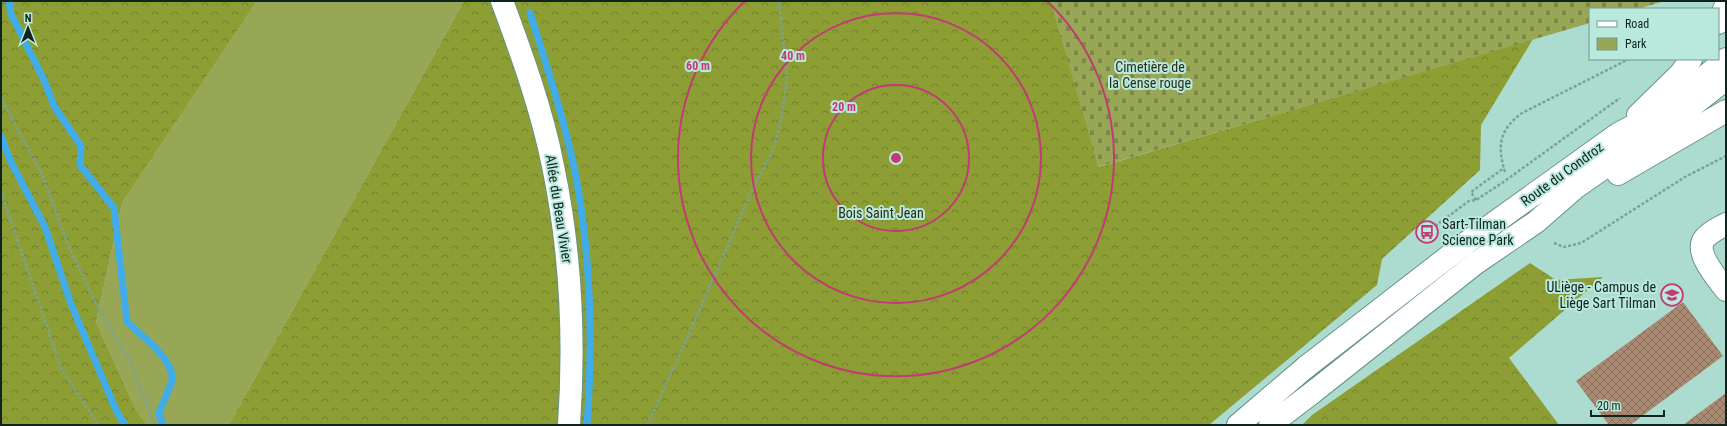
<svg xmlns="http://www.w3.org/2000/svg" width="1727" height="426" font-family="'Roboto Condensed',sans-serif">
  <defs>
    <pattern id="forest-crowns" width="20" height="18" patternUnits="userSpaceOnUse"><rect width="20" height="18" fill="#8d9f34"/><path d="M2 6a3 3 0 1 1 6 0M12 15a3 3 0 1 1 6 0" fill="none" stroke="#72812b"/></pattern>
    <pattern id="cemetery-stones" width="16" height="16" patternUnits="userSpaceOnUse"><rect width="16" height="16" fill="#98a755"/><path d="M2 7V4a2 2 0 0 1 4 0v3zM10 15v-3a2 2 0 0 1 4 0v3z" fill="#7b8846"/></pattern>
    <pattern id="building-cross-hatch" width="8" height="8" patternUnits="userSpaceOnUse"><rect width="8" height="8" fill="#aa8a72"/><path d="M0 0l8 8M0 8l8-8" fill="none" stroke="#89705d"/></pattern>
  </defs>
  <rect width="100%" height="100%" fill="#acdbcf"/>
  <path fill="#98a755" d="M257,1H464L229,425H147L136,410L96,322L122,203Z"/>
  <path fill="url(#forest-crowns)" d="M1,1H257L122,203L96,322L136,410L147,425H1Z
    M464,1H1051L1099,167L1533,39L1481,125L1480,170L1382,259L1377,285L1209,425H229Z
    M1530,263L1556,280L1603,277L1509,358L1559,425H1302L1312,415Z"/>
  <path fill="url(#cemetery-stones)" d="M1051,1H1665L1637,9H1590V23L1098,167Z"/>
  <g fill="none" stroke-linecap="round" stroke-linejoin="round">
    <path stroke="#41acea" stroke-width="7" d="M9,1L11,14L44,80L54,106L81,146L80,165L114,208L127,322C141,335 175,360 172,381C170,388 162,404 159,413L163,425
      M530,13C547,67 565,121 576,177C591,258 593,342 587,425
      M1,136L10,160L45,227L71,304L116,410L125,425"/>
  </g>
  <path fill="url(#building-cross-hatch)" d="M1683,302L1723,356L1630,425H1609L1576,381Z
    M1726,393V425H1683Z"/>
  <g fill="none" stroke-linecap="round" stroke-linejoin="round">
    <g stroke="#679489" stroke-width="24">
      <path id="street" d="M502,1C522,55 542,110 553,166C571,252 575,338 569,425
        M1726,224C1719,228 1710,232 1705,238C1693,252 1718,279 1726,290"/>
    </g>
    <g stroke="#679489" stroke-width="24">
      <path id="secondary" d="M1718,23L1726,5
        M1638,115L1681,73L1691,59
        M1618,174L1726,111
        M1306,367L1466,243L1618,134L1670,106L1726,59
        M1312,393L1476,263L1536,222L1575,188L1684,112L1726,79"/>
    </g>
    <g stroke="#679489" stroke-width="24">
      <path id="highway" d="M1238,425L1306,367
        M1270,425L1312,393"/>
    </g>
    <path stroke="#7ba298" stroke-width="2.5" stroke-dasharray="3 2" stroke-linecap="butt" d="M1,96L4,104L42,174L69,247L99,310L129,359L155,425
      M1505,172C1497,146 1499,130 1522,113L1629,59
      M1,192L61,368L98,425
      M1476,200L1471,192L1504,168
      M1427,232L1469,201L1476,200L1502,183L1620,98
      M1554,243L1564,247L1581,243L1685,177L1726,156
      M647,425L685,343L753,188L774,148L781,120L787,79L779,1"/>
    <use href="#street" stroke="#fff" stroke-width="22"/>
    <use href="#secondary" stroke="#fff" stroke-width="22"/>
    <use href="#highway" stroke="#fff" stroke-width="22"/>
  </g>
  <g fill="none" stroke="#c33a75" stroke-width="2">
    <circle cx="896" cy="158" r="73"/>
    <circle cx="896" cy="158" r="145"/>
    <path d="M1047 1A218 218 0 1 1 745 1"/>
  </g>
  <defs>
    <g id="bus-ring" transform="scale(1.15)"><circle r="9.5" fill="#b9e8dc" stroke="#c33a75" stroke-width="1.5"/><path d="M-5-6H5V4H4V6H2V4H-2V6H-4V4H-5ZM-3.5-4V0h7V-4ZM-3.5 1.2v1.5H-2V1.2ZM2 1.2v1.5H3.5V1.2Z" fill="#c33a75"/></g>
    <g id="university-ring" transform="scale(1.15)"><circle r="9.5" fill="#b9e8dc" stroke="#c33a75" stroke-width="1.5"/><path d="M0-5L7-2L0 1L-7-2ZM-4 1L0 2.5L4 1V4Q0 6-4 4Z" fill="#c33a75"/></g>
  </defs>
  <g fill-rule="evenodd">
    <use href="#bus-ring" x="1427" y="232"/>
    <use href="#university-ring" x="1672" y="295"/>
  </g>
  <g text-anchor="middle" stroke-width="4" stroke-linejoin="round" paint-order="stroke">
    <g font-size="14" fill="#292e17" stroke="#b9e8dc">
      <text x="1150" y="72">Cimetière de<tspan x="1150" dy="16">la Cense rouge</tspan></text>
      <text x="881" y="218">Bois Saint Jean</text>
    </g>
    <g font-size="14" fill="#10231f" stroke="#b9e8dc">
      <text transform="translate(1562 174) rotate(-36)" y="5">Route du Condroz</text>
      <text transform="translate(559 209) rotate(81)" y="5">Allée du Beau Vivier</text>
    </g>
    <g font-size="14" fill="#10231f" stroke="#b9e8dc" text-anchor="start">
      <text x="1442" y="229">Sart-Tilman<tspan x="1442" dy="16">Science Park</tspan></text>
      <text x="1656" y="292" text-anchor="end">ULiège - Campus de<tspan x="1656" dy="16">Liège Sart Tilman</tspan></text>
    </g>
  </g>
  <circle cx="896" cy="158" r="6" fill="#c33a75" stroke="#b9e8dc" stroke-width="2"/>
  <g font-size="12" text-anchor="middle" font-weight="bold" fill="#c33a75" stroke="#b9e8dc" stroke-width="4" stroke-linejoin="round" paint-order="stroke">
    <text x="793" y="60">40 m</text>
    <text x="698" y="70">60 m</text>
    <text x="844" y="111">20 m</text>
  </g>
  <rect width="1727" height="426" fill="none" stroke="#10231f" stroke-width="4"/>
  <rect x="1589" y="8" width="130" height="52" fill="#b9e8dc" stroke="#759990"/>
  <rect x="1597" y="21" width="20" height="6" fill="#ffffff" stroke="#759990"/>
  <text x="1625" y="28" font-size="12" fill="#10231f">Road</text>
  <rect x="1597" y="38" width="20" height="12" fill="#98a755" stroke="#759990"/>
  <text x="1625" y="48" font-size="12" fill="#10231f">Park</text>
  <g transform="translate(28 28)" stroke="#b9e8dc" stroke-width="3" paint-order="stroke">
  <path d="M0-3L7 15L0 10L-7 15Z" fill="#10231f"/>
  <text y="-6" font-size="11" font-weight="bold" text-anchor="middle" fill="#10231f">N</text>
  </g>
  <path d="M1591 410v6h73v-6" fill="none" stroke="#10231f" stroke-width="2"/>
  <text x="1597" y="410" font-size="12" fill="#10231f" stroke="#b9e8dc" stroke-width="3" paint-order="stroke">20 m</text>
</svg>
